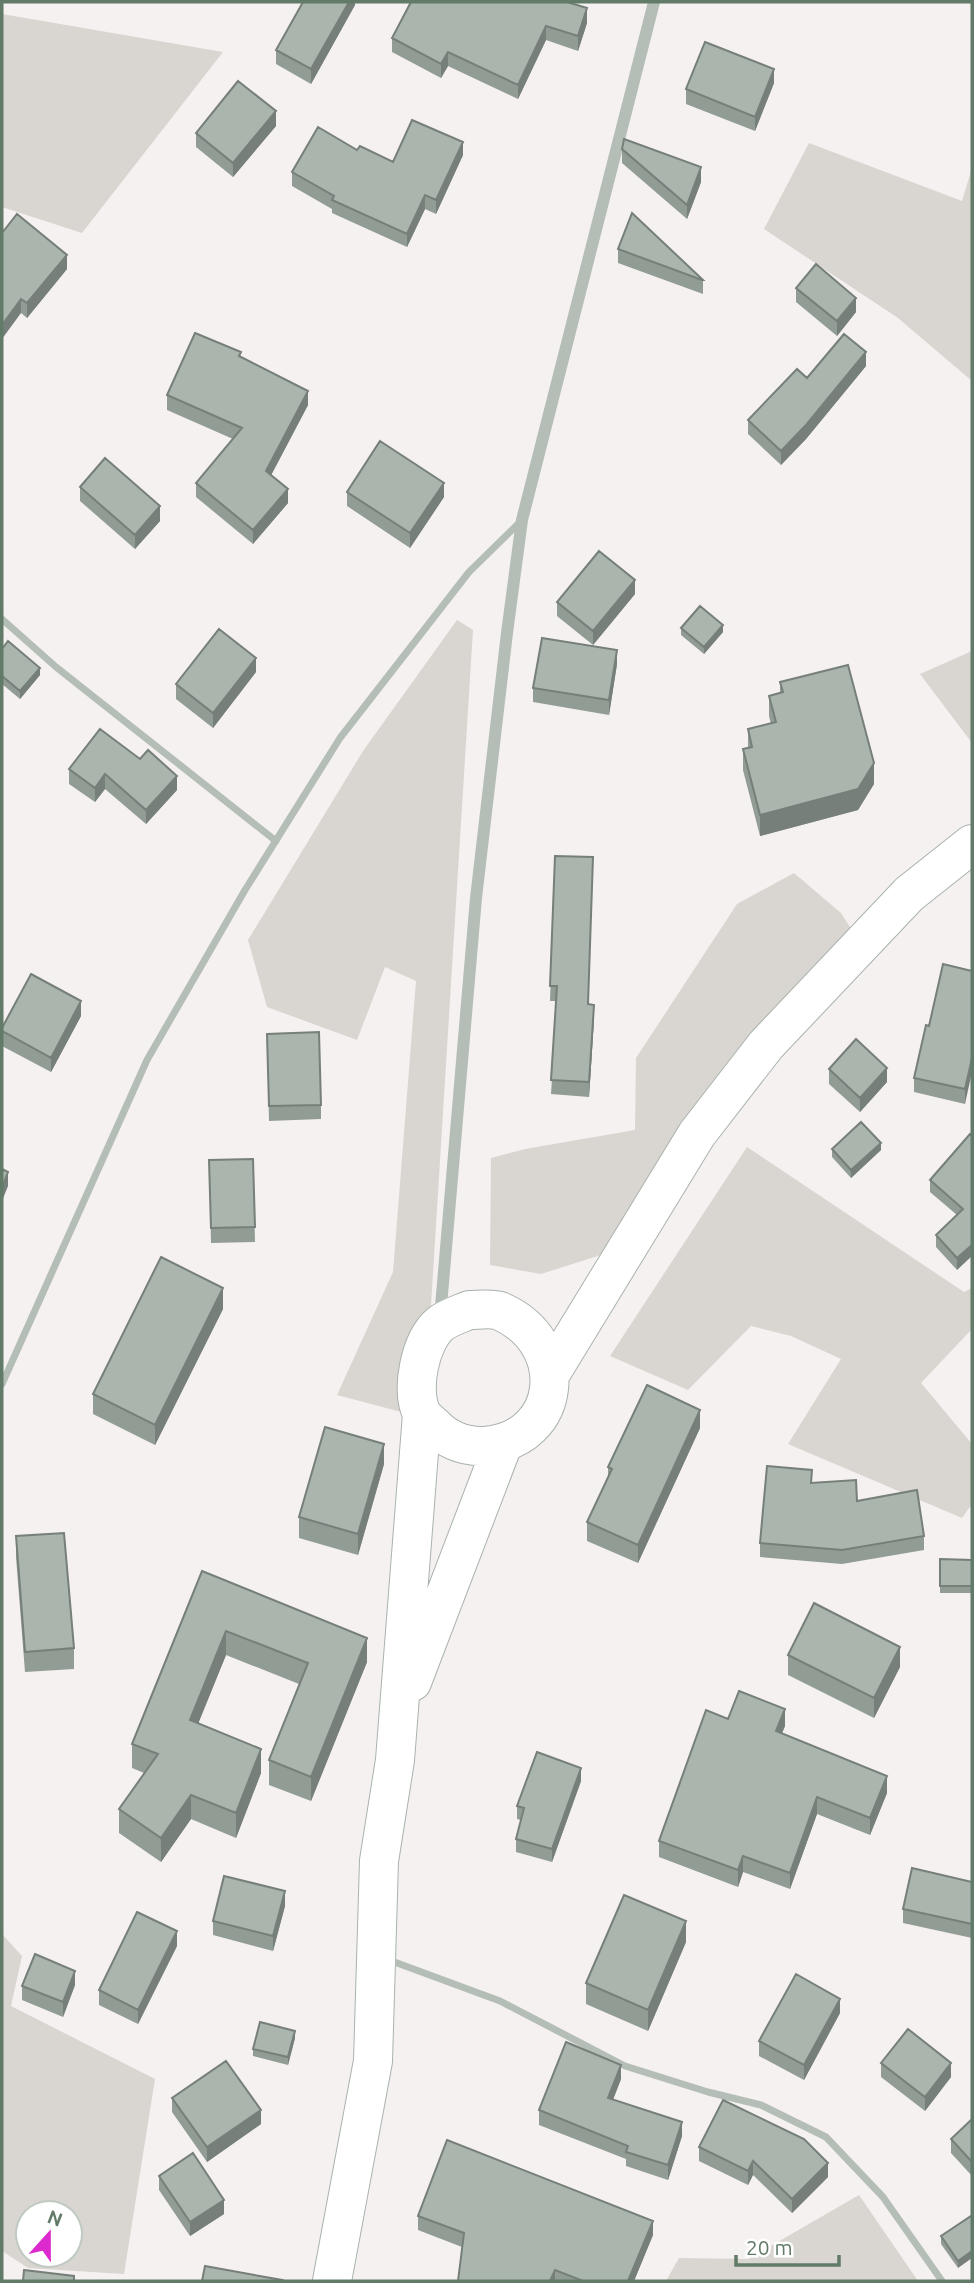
<svg xmlns="http://www.w3.org/2000/svg" width="974" height="2283" font-family="Ubuntu,sans-serif">
  <rect width="100%" height="100%" fill="#f5f1f1"/>
  <path fill="#d9d5d0" fill-rule="evenodd" d="M2,14L223,52L82,233L2,207Z
    M809,143L962,201L972,168V381L898,318L764,229Z
    M457,620L473,630L424,1418L337,1395L393,1272L416,981L385,967L357,1040L267,1007L248,940L363,751Z
    M972,651V743L920,674Z
    M794,873L841,913L852,930L607,1253L541,1274L490,1265L491,1158L525,1149L635,1130L636,1058L737,904Z
    M747,1147L964,1292L972,1288V1329L921,1383L972,1444V1504L962,1518L788,1444L841,1359L791,1336L751,1326L688,1390L610,1356Z
    M2,1934L22,1956L11,2006L155,2079L124,2274L28,2268L2,2251ZM28,2213H70V2255H28Z
    M859,2195L918,2281H666L679,2258L748,2259Z"/>
  <g fill="none" stroke-linecap="round" stroke-linejoin="round">
    <g stroke="#a9b3ac" stroke-width="40">
      <path id="primary" d="M469,1310C478,1310 492,1308 500,1311C572,1342 564,1439 485,1446C465,1447 447,1440 433,1425C430,1422 424,1418 422,1414C410,1390 420,1341 440,1324C447,1318 460,1314 469,1310Z
        M551,1373L697,1134L766,1045L909,894L972,844
        M412,1682L503,1444
        M332,2281L373,2061L379,1861L395,1760L422,1414"/>
    </g>
    <path stroke="#b4beb7" stroke-width="7" d="M2,619L56,667L276,841
      M2,1384L147,1060L245,890L340,738L469,572L519,523
      M389,1960L500,2001L625,2066L708,2092L761,2105L826,2137L883,2197L942,2281"/>
    <path stroke="#b4beb7" stroke-width="12" d="M440,1318L476,898L507,633L522,520L654,2"/>
    <use href="#primary" stroke="#fff" stroke-width="38"/>
  </g>
  <path fill="#919c95" d="M355,2V5L311,84L276,64V50Z
    M410,2H567L587,23L578,51L546,40L518,99L448,66L441,78L392,52V38Z
    M774,83L755,131L686,104V89Z
    M276,126L233,177L196,147V133Z
    M622,149L701,182L687,219L622,163Z
    M357,150L393,162L463,155L436,214L425,209L407,247L332,213V209L292,186V172Z
    M2,233L67,269L27,318L21,313Z
    M618,249L703,280V294L618,263Z
    M796,288L856,312L837,336L796,302Z
    M241,357L308,405L271,475L288,503L253,544L196,497V483L233,439L167,410V395Z
    M866,366L806,439L781,465L748,434V420L807,378Z
    M80,487L160,521L135,549L80,501Z
    M347,492L444,497L410,548L347,506Z
    M635,594L593,645L557,616V602Z
    M681,628L723,632L704,654L681,635Z
    M2,649L40,675L20,699L2,684Z
    M617,664L609,715L533,702V688Z
    M256,672L213,728L176,699V684Z
    M780,682L874,784L858,810L760,836L743,770V749L748,748V729L771,724L769,716V696L780,693Z
    M100,729L177,790L146,824L105,789L95,802L69,784V769Z
    M555,856L589,1005L594,1019L589,1097L551,1094L557,1001H550Z
    M972,971L965,1104L914,1092V1078L929,1026Z
    M81,1016L51,1072L2,1046V1028Z
    M267,1034L321,1105V1119L269,1121Z
    M829,1069L887,1082L860,1112L829,1084Z
    M972,1136L957,1270L936,1247V1235L957,1215L930,1192V1180Z
    M832,1149L881,1150L851,1178L832,1157Z
    M253,1159L255,1242L211,1243L209,1160Z
    M223,1309L155,1445L93,1414V1394Z
    M700,1428L638,1563L587,1541V1522L608,1477V1467Z
    M384,1464L358,1555L299,1538V1517Z
    M812,1483L857,1501L924,1536V1550L842,1564L760,1557V1543Z
    M16,1536L74,1648V1669L25,1672L16,1557Z
    M940,1559L972,1560V1593H940Z
    M202,1571L367,1662L311,1801L269,1785V1760L299,1684L226,1655L198,1723L261,1773L236,1838L191,1819L161,1862L119,1833V1809L144,1773L132,1768V1744Z
    M788,1655L900,1667L874,1718L788,1675Z
    M728,1719L785,1726L782,1733L887,1793L870,1835L817,1814L790,1889L743,1872L738,1887L659,1857V1841Z
    M581,1781L552,1862L516,1852V1839L521,1820L517,1819V1806Z
    M972,1882V1938L903,1923V1909Z
    M285,1906L273,1951L213,1935V1921Z
    M686,1942L648,2031L586,2004V1983Z
    M177,1946L138,2024L99,2005V1990Z
    M75,1985L63,2017L22,2000V1986Z
    M840,2013L804,2080L759,2056V2041Z
    M295,2038L288,2065L253,2056V2049Z
    M881,2063L951,2077L925,2111L881,2077Z
    M621,2079L613,2100L682,2136L668,2180L626,2166V2159L539,2125V2110Z
    M172,2098L261,2124L207,2162L172,2112Z
    M972,2119V2176L951,2153V2139Z
    M699,2147L828,2177L792,2213L753,2175L748,2185L699,2161Z
    M159,2176L224,2214L190,2236L159,2190Z
    M418,2216L653,2235L634,2281H458L462,2247L418,2230Z
    M971,2216L958,2268L941,2244V2236Z"/>
  <path fill="#767f79" d="M349,2H355V5L311,84V69Z
    M587,8V23L578,51V36Z
    M546,26V40L518,99V85Z
    M448,52V66L441,78V64Z
    M774,69V83L755,131V117Z
    M276,111V126L233,177V163Z
    M463,142V155L436,214V200Z
    M701,167V182L687,219V205Z
    M425,195V209L407,247V234Z
    M67,255V269L27,318V303Z
    M856,298V312L837,336V321Z
    M21,299V313L2,339V325Z
    M866,352V366L806,439L781,465V451Z
    M308,391V405L266,485V471Z
    M444,483V497L410,548V533Z
    M288,489V503L253,544V530Z
    M160,506V521L135,549V535Z
    M635,580V594L593,645V631Z
    M723,625V632L704,654V647Z
    M617,650V664L609,715V700Z
    M256,658V672L213,728V713Z
    M40,668V675L20,699V691Z
    M874,763V784L858,810L760,836V815Z
    M105,774V789L95,802V788Z
    M177,776V790L146,824V810Z
    M81,1001V1016L51,1072V1058Z
    M594,1005V1019L589,1097V1082Z
    M972,1058V1072L965,1104V1089Z
    M887,1068V1082L860,1112V1098Z
    M881,1143V1150L851,1178V1170Z
    M8,1172V1186L2,1201V1187Z
    M972,1245V1256L957,1270V1258Z
    M223,1288V1309L155,1445V1425Z
    M700,1410V1428L638,1563V1545Z
    M384,1444V1464L358,1555V1534Z
    M226,1631V1655L190,1744V1720Z
    M367,1638V1662L311,1801V1777Z
    M900,1647V1667L874,1718V1698Z
    M785,1709V1726L776,1747V1731Z
    M261,1749V1773L236,1838V1813Z
    M581,1768V1781L552,1862V1849Z
    M887,1776V1793L870,1835V1818Z
    M191,1795V1819L161,1862V1838Z
    M817,1797V1814L790,1889V1873Z
    M743,1856V1872L738,1887V1870Z
    M285,1891V1906L273,1951V1936Z
    M686,1921V1942L648,2031V2010Z
    M177,1931V1946L138,2024V2010Z
    M75,1971V1985L63,2017V2002Z
    M840,1999V2013L804,2080V2065Z
    M295,2031V2038L288,2065V2057Z
    M951,2063V2077L925,2111V2097Z
    M621,2065V2079L608,2112V2098Z
    M261,2110V2124L207,2162V2147Z
    M682,2122V2136L668,2180V2165Z
    M753,2161V2175L748,2185V2171Z
    M828,2163V2177L792,2213V2199Z
    M224,2200V2214L190,2236V2222Z
    M653,2221V2235L634,2281H628Z
    M972,2251V2258L958,2268V2261Z
    M555,2270V2281H550Z"/>
  <path fill="#a9b5ad" stroke="#767f79" stroke-width="2" d="M303,2H349L311,69L276,50Z
    M411,2H567L587,8L578,36L546,26L518,85L448,52L441,64L392,38Z
    M705,42L774,69L755,117L686,89Z
    M238,81L276,111L233,163L196,133Z
    M412,120L463,142L436,200L425,195L407,234L332,200L334,196L292,172L318,127L357,150L360,146L393,162Z
    M624,139L701,167L687,205L622,149Z
    M632,213L703,280H702L618,249Z
    M17,214L67,255L27,303L21,299L2,325V233Z
    M816,264L856,298L837,321L796,288Z
    M195,333L241,352L239,356L308,391L266,471L288,489L253,530L196,483L242,428L167,395Z
    M844,334L866,352L806,425L781,451L748,420L797,369L807,378Z
    M380,441L444,483L410,533L347,492Z
    M105,458L160,506L135,535L80,487Z
    M599,551L635,580L593,631L557,602Z
    M700,606L723,625L704,647L681,628Z
    M219,629L256,658L213,713L176,684Z
    M542,638L617,650L609,700L533,688Z
    M8,641L40,668L20,691L2,676V649Z
    M848,665L874,763L858,789L760,815L743,749L752,747L748,729L776,722L769,696L783,692L780,682Z
    M100,729L140,759L148,750L177,776L146,810L105,774L95,788L69,769Z
    M555,856L593,857L588,1004L594,1005L589,1082L551,1080L557,986H550Z
    M943,964L972,971V1058L965,1089L914,1078L926,1025L929,1026Z
    M31,974L81,1001L51,1058L2,1031V1028Z
    M319,1032L321,1105L269,1106L267,1034Z
    M856,1039L887,1068L860,1098L829,1069Z
    M861,1122L881,1143L851,1170L832,1149Z
    M970,1134L972,1136V1245L957,1258L936,1235L963,1209L930,1180Z
    M253,1159L255,1227L211,1228L209,1160Z
    M2,1169L8,1172L2,1187Z
    M161,1257L223,1288L155,1425L93,1394Z
    M647,1385L700,1410L638,1545L587,1522L612,1469L608,1467Z
    M325,1427L384,1444L358,1534L299,1517Z
    M767,1466L812,1470L811,1483L856,1480L857,1501L917,1490L924,1536L842,1550L760,1543Z
    M64,1533L74,1648L25,1652L16,1536Z
    M940,1559L972,1560V1586H940Z
    M202,1571L367,1638L311,1777L269,1760L308,1663L226,1631L190,1720L261,1749L236,1813L191,1795L161,1838L119,1809L158,1754L132,1744Z
    M814,1603L900,1647L874,1698L788,1655Z
    M739,1691L785,1709L776,1731L887,1776L870,1818L817,1797L790,1873L743,1856L738,1870L659,1841L706,1710L728,1719Z
    M537,1752L581,1768L552,1849L516,1839L524,1808L517,1806Z
    M912,1868L972,1882V1924L903,1909Z
    M224,1876L285,1891L273,1936L213,1921Z
    M624,1895L686,1921L648,2010L586,1983Z
    M137,1912L177,1931L138,2010L99,1990Z
    M35,1954L75,1971L63,2002L22,1986Z
    M796,1974L840,1999L804,2065L759,2041Z
    M260,2022L295,2031L288,2057L253,2049Z
    M908,2029L951,2063L925,2097L881,2063Z
    M566,2042L621,2065L608,2098L682,2122L668,2165L626,2152L628,2146L539,2110Z
    M226,2061L261,2110L207,2147L172,2098Z
    M723,2100L804,2139L828,2163L792,2199L753,2161L748,2171L699,2147Z
    M972,2119V2162L951,2139Z
    M447,2140L653,2221L628,2281H583L555,2270L550,2281H458L464,2233L418,2216Z
    M193,2153L224,2200L190,2222L159,2176Z
    M971,2216L972,2218V2251L958,2261L941,2236Z
    M205,2266L282,2280L281,2281H202Z
    M24,2270L74,2276V2281H23Z"/>
  <rect width="974" height="2283" fill="none" stroke="#617b68" stroke-width="7"/>
  <g transform="translate(49 2234) rotate(21)"><circle r="33" fill="#ffffff" stroke="#c0cac3" stroke-width="2"/>
  <path d="M0-5L12 26L0 18L-12 26Z" fill="#dc2ace"/>
  <text y="-10" font-size="19" font-weight="bold" text-anchor="middle" fill="#617b68">N</text>
  </g>
  <path d="M736 2255v10h103v-10" fill="none" stroke="#617b68" stroke-width="3.5"/>
  <text x="746" y="2255" font-size="21" fill="#617b68" stroke="#ffffff" stroke-width="5" paint-order="stroke">20 m</text>
</svg>
